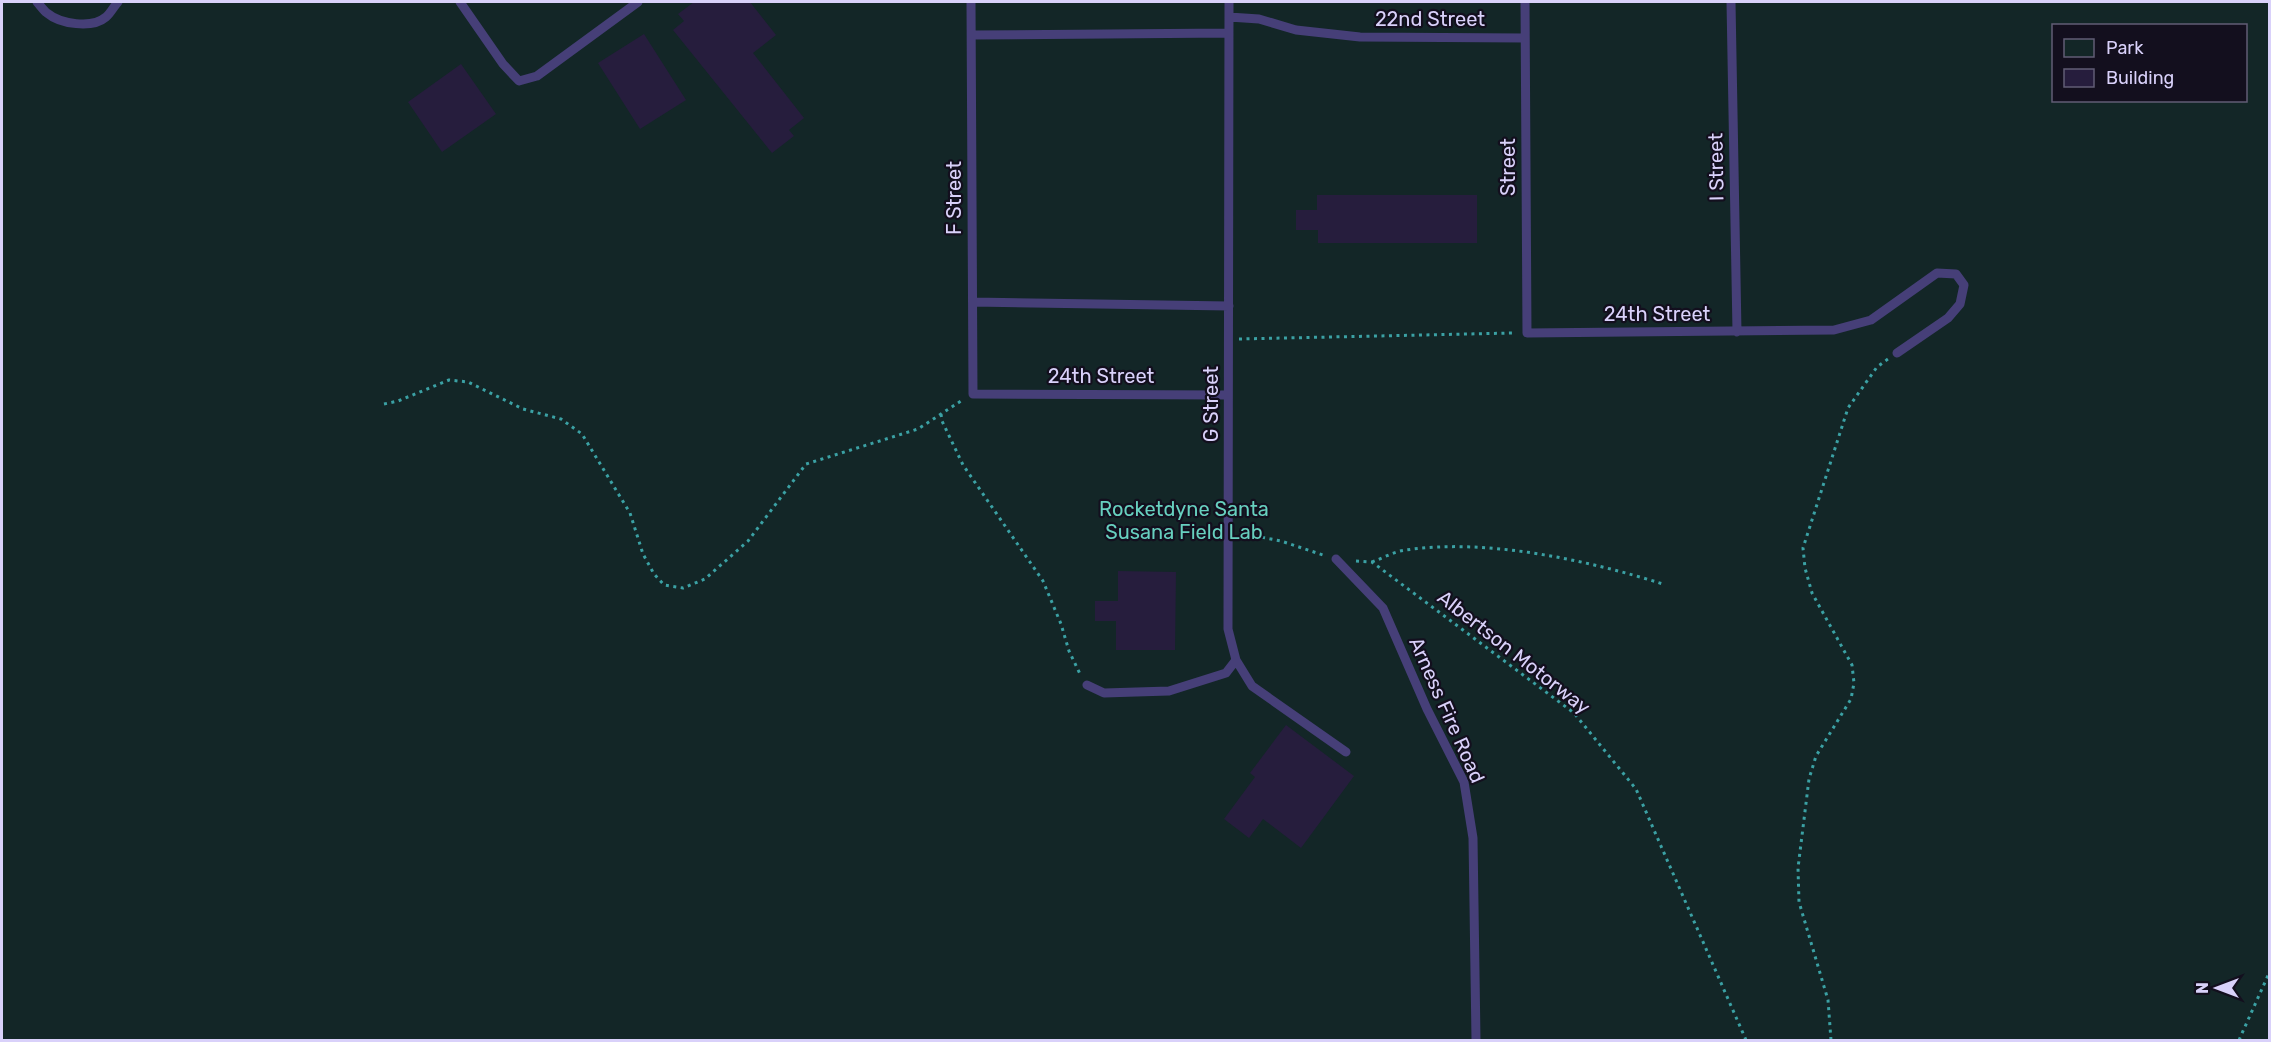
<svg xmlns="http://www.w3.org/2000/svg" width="2271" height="1042" font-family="Rubik,sans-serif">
  <rect width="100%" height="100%" fill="#130f1e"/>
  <path fill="#132627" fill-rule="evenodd" d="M2,2H2269V1040H2ZM2054,26H2246V100H2054Z"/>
  <path fill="#261d3d" d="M694,2H750L776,35L753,53L804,118L789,130L794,136L772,153L673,30L684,21L678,14Z
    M644,34L686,100L640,129L598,63Z
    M461,64L496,114L442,152L408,102Z
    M1317,195H1477V243H1318V230H1296V210H1317Z
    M1118,571L1176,572L1175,650H1116V621H1095V601H1118Z
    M1286,725L1354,776L1301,848L1263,819L1249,838L1224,819L1255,777L1250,773Z"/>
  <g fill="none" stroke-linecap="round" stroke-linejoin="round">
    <path stroke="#3ba1a4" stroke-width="3" stroke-dasharray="3 4.5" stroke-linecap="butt" d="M1239,339L1514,333
      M384,404L398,401L449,380L468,382L523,409L561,419L582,434L630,513L643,554L654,574L664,585L683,588L705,579L748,541L806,464L918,429L964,399
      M941,414L942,421L963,465L1043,581L1061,624L1069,651L1081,676
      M1240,533L1281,541L1326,556
      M1356,561L1372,562L1574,713L1636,789L1746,1040
      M1372,562C1383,558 1395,551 1406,550C1486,538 1587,560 1663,584
      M1831,1040L1828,1000L1799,902L1798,868L1809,779L1816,756L1851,699L1854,683L1852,665L1812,593L1805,568L1803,548L1848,408L1877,367L1888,359
      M2239,1040L2270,971"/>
    <path stroke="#463f78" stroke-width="9" d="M37,2C40,5 43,10 47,13C60,24 92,29 106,17C111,13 114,6 118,2
      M460,2L503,64L519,81L537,76L638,2
      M971,2L973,394L1228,395
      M1229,2L1228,629L1236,660L1252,686L1346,752
      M1525,2L1527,333L1834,330L1871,320L1937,273L1956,274L1964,285L1960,304L1948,318L1897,353
      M1731,2L1737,332
      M1229,17L1259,19L1296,30L1360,37L1525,38
      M972,35L1229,33
      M973,302L1229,306
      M1336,559L1383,608L1427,709L1464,782L1473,838L1476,1040
      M1087,685L1104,693L1169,691L1226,673L1236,660"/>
  </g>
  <g text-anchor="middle" stroke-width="4.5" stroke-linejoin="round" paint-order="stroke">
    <g font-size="20" fill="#d9d1fa" stroke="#130f1e">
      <text x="1430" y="26">22nd Street</text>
      <text transform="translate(1508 167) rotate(-90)" y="7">Street</text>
      <text transform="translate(1716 167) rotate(-91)" y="7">I Street</text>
      <text transform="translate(954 198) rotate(-90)" y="7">F Street</text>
      <text x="1657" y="321">24th Street</text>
      <text x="1101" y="383">24th Street</text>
      <text transform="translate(1211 404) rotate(-90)" y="7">G Street</text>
      <text transform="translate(1514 652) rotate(38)" y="7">Albertson Motorway</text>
      <text transform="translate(1447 710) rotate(66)" y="7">Arness Fire Road</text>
    </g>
    <g font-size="20" fill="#67d0bf" stroke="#130f1e">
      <text x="1184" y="516">Rocketdyne Santa<tspan x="1184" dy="23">Susana Field Lab</tspan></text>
    </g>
  </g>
  <rect width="2271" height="1042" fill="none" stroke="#d9d1fa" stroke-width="6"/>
  <rect x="2052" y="24" width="195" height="78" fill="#130f1e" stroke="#625d76" stroke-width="1.5"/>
  <rect x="2064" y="39" width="30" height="18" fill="#132627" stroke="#625d76" stroke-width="1.5"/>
  <text x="2106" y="54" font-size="18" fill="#d9d1fa">Park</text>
  <rect x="2064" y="69" width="30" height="18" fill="#261d3d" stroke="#625d76" stroke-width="1.5"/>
  <text x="2106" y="84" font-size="18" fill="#d9d1fa">Building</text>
  <g transform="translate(2217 988) rotate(270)" stroke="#130f1e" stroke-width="4.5" paint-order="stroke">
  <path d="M0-4.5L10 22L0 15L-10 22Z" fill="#d9d1fa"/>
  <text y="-9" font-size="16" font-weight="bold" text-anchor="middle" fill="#d9d1fa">N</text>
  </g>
</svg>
